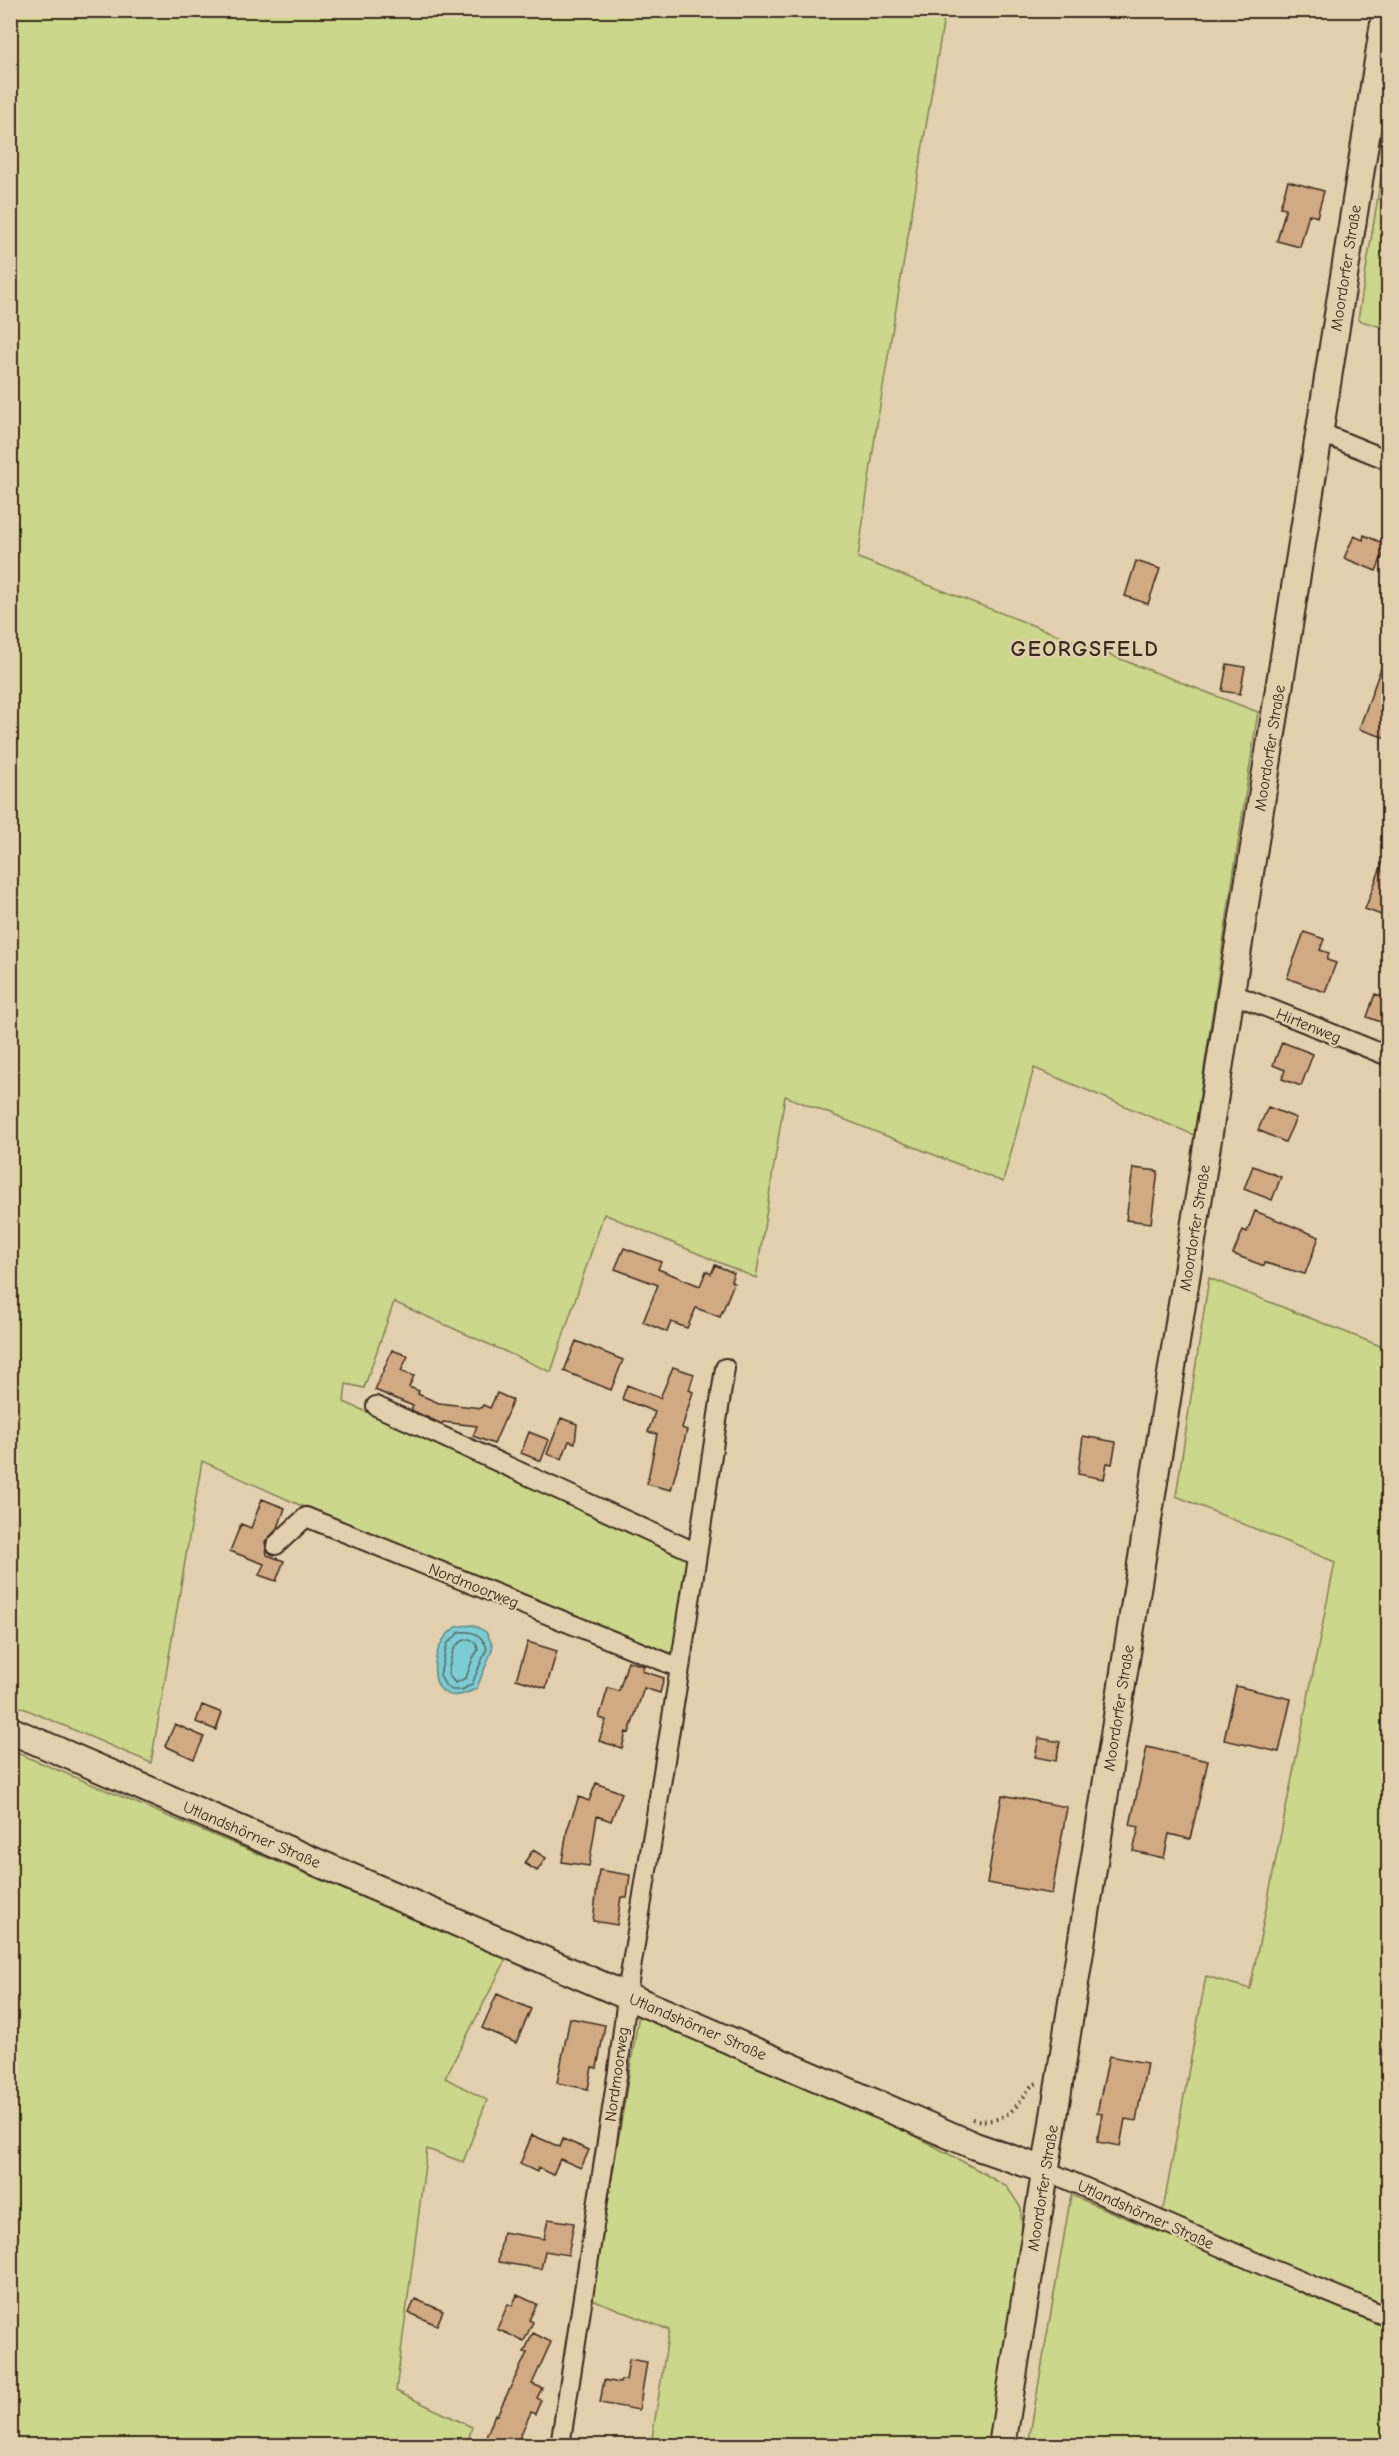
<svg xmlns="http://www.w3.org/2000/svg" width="1399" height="2456" font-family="'Comic Neue',sans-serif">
  <rect width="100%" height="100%" fill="#e2d0ae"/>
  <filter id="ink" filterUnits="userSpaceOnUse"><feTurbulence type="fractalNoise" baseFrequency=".0167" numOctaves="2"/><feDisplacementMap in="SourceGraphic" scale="12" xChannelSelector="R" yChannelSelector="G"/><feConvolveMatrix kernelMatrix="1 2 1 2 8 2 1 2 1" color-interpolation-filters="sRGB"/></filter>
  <g filter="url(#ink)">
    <path fill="#cbd78a" stroke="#838054" stroke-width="1.5" d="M10,11H945L876,430L858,558L1258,712L1194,1135L1034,1068L1003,1182L785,1096L756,1278L604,1214L551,1372L394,1302L364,1388L346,1384L344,1402L686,1553L687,1569L676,1661L313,1511L202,1461L151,1763L11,1703Z
      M1388,134V329L1358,320Z
      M1209,1278L1388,1349V2445L1028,2446L1071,2195L1159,2232L1206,1976L1250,1989L1335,1562L1176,1496Z
      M10,1750L507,1958L445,2078L487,2100L463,2162L427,2149L396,2391L472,2427L467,2445H11Z
      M639,2014L910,2133L978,2170L1007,2187L1021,2208L1022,2232L990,2445H651L669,2330L592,2299Z"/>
    <path fill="#7bccd3" stroke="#618b8b" stroke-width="1.5" d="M473,1625L486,1632L493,1646C489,1661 482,1673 477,1688C426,1718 424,1648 455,1628C460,1625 467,1626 473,1625Z"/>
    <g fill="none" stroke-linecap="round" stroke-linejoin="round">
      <path stroke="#556b66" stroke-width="1.5" d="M460,1632C474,1631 481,1634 487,1648L472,1684L462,1690H452L445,1685L440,1675L447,1644Z
        M470,1639L476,1643L478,1650L473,1658L466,1678L455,1683L448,1674C451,1659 451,1641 470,1639Z"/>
    </g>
    <path fill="#d1a982" stroke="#3b2a1e" stroke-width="1.5" d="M1288,181L1324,191L1317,217L1309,214L1300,247L1277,241L1286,208L1280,207Z
      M1364,535L1387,545L1376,571L1344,558L1354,536L1363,540Z
      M1136,561L1160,569L1148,604L1125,596Z
      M1386,654H1389V739L1359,729Z
      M1227,664L1245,667L1240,694L1222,691Z
      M1387,851H1389V918L1365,909Z
      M1304,932L1324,939L1320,950L1329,953L1327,960L1336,963L1325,992L1287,978Z
      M1375,994L1389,999V1025L1367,1017Z
      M1282,1042L1313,1054L1301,1086L1282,1079L1285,1070L1273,1065Z
      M1268,1107L1296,1118L1285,1142L1258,1130Z
      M1253,1166L1281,1177L1272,1200L1244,1189Z
      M1133,1168L1158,1171L1151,1223L1126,1220Z
      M1255,1211L1319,1237L1305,1274L1265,1263L1264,1266L1233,1254L1243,1230L1247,1232Z
      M624,1248L661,1262L658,1269L700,1286L706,1271L711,1274L715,1265L734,1273L731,1281L734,1283L720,1317L696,1308L687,1328L671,1322L667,1332L643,1322L658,1285L615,1269Z
      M576,1341L623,1360L611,1390L564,1371Z
      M392,1350L408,1356L401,1371L414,1376L409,1387L419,1391L418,1394L439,1403L481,1408L483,1405L490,1408L497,1393L513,1400L494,1444L473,1436L477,1426L443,1422L442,1424L411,1410L413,1406L375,1390Z
      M673,1367L694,1374L689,1390L693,1392L682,1428L687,1430L671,1490L647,1484L657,1434L648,1432L655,1412L622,1399L627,1385L660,1398Z
      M561,1418L577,1424L575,1443L569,1441L562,1459L547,1454Z
      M529,1432L549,1440L541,1461L521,1453Z
      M1083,1436L1116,1442L1112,1464L1107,1463L1104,1479L1078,1474Z
      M262,1499L285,1508L278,1528L265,1542L267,1555L284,1561L276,1581L259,1575L264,1564L230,1551L241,1524L251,1528Z
      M528,1642L557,1651L546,1688L516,1679Z
      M628,1661L644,1666L642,1671L664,1678L660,1693L644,1688L629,1733L626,1732L622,1748L599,1741L606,1720L599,1718L608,1688L619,1691Z
      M1236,1686L1291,1699L1279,1752L1224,1740Z
      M202,1705L222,1713L216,1730L196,1722Z
      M175,1724L204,1737L194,1759L165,1746Z
      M1039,1738L1060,1742L1056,1761L1035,1757Z
      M1147,1747L1208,1761L1190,1839L1169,1834L1164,1858L1133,1851L1139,1827L1130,1825Z
      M596,1783L622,1793L611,1821L597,1816L589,1866L562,1862L567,1830L579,1797L589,1801Z
      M1002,1795L1067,1807L1052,1894L987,1883Z
      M533,1850L546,1858L537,1871L524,1863Z
      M599,1870L630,1875L627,1898L621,1897L617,1925L593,1921Z
      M497,1994L531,2009L516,2043L482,2028Z
      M570,2018L605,2025L597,2068L592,2067L588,2089L557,2083Z
      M1109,2056L1147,2063L1136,2121L1125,2119L1120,2146L1097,2142L1102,2114L1097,2113Z
      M532,2135L560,2147L563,2139L589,2150L581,2168L560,2159L553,2175L538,2168L537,2172L520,2164Z
      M548,2219L574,2223L568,2255L545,2251L541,2269L498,2262L503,2232L544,2239Z
      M517,2295L537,2304L529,2320L533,2322L524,2341L497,2329L508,2304L512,2306Z
      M415,2299L443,2311L437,2325L409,2313Z
      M533,2333L551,2342L532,2384L542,2388L537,2398L541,2400L535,2414L531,2412L516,2445H483L495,2414L497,2415L527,2353L524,2352Z
      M629,2359L647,2362L639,2410L600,2403L604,2380L620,2383L621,2380H626Z"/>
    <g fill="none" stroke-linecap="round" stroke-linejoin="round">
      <g stroke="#3b2a1e" stroke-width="22">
        <path id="street" d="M1319,432L1388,460
          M1231,993L1388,1056
          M376,1406L697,1553
          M276,1545L306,1517L680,1668
          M1045,2170L1269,2268L1388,2317
          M560,2446L618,2070L629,1981L680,1668L725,1368"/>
      </g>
      <g stroke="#3b2a1e" stroke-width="30">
        <path id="secondary" d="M10,1730L975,2146L1045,2170
          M1002,2446L1386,10"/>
      </g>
      <path stroke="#3b2a1e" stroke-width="4" stroke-dasharray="1.5 4.5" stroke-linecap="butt" d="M972,2119C994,2124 1009,2117 1022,2099C1028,2092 1028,2086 1038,2083"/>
      <use href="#street" stroke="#e2d0ae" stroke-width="18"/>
      <use href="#secondary" stroke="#e2d0ae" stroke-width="26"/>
    </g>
  </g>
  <g text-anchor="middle" stroke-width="4.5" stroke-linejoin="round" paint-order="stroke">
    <g font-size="16" fill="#3b2a1e" stroke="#e2d0ae">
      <text transform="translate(1345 268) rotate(-81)" y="6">Moordorfer Straße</text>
      <text transform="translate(1269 748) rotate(-81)" y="6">Moordorfer Straße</text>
      <text transform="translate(1309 1025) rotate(22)" y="6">Hirtenweg</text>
      <text transform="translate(1194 1228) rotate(-81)" y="6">Moordorfer Straße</text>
      <text transform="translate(474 1585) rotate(22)" y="6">Nordmoorweg</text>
      <text transform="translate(1118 1708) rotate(-81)" y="6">Moordorfer Straße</text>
      <text transform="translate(252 1834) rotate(23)" y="6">Utlandshörner Straße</text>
      <text transform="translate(698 2026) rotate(23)" y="6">Utlandshörner Straße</text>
      <text transform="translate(616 2074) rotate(-82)" y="6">Nordmoorweg</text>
      <text transform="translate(1042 2188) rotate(-81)" y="6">Moordorfer Straße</text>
      <text transform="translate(1146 2214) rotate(24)" y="6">Utlandshörner Straße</text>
    </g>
    <g font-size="22" font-weight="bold" letter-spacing="1.5" fill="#3b2a1e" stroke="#e2d0ae">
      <text x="1085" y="656">GEORGSFELD</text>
    </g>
  </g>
  <rect width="1399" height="2456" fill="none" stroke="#e2d0ae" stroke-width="36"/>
  <rect x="18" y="18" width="1363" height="2420" fill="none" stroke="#3b2a1e" stroke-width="2" filter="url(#ink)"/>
</svg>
